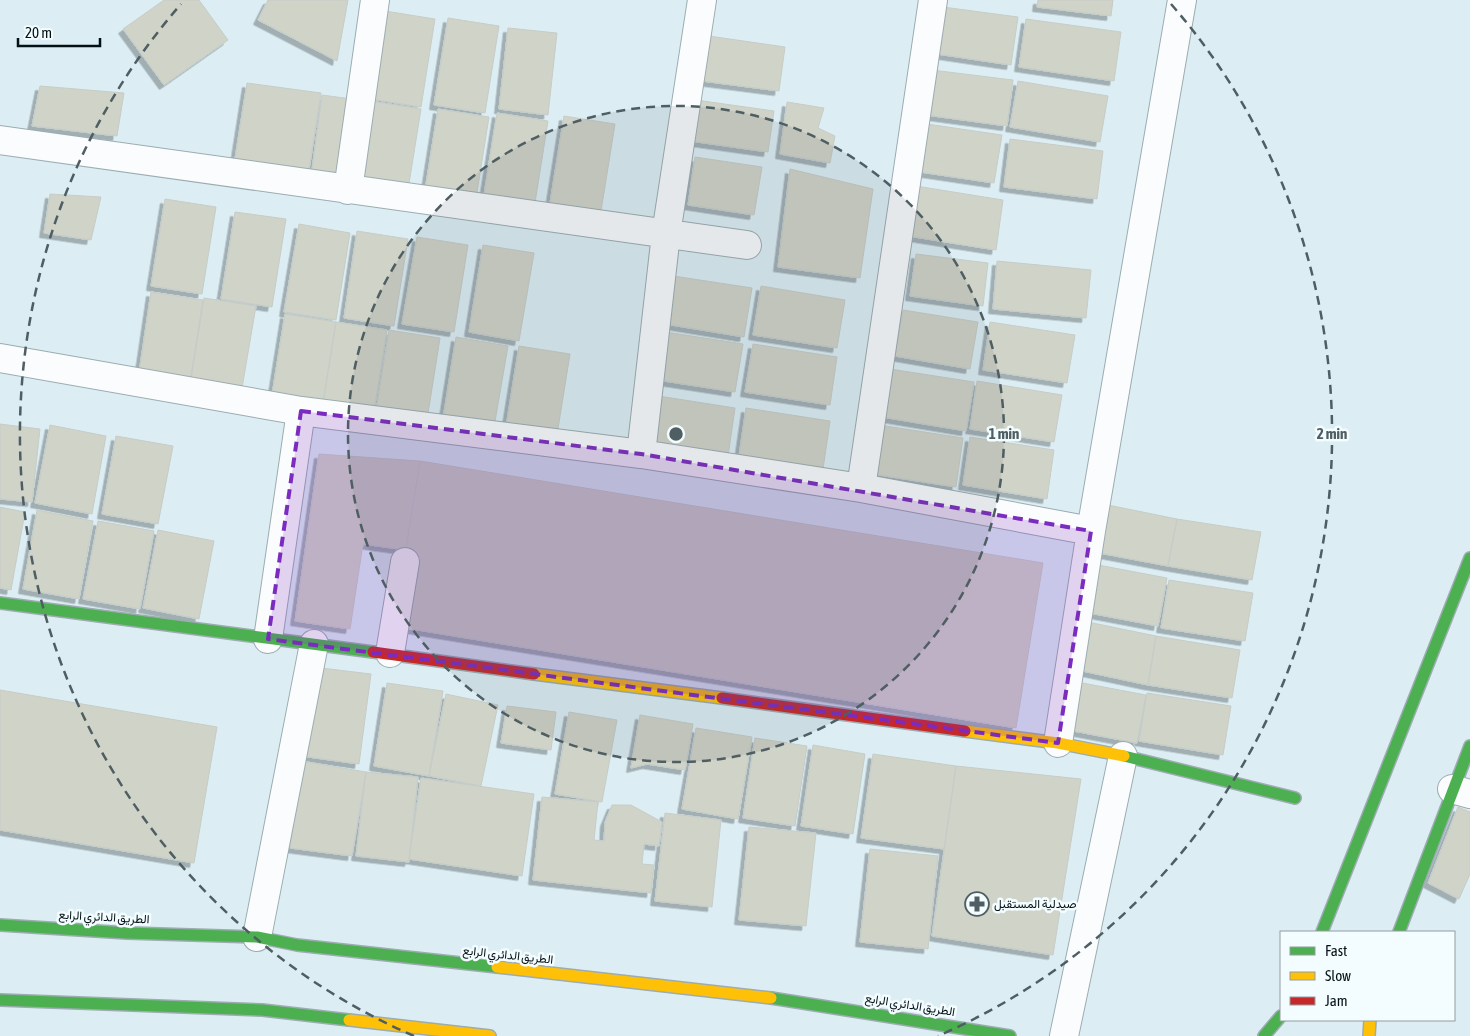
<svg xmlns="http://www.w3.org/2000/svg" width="1470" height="1036" font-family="'Asap Condensed',Vazirmatn,sans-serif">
  <defs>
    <filter id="shadow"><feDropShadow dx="-4.5" dy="4.5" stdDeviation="0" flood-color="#0004"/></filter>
  </defs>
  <rect width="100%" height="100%" fill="#dceef4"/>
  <path fill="#d0d3c7" stroke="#c6ccc8" filter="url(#shadow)" d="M164,0H199L228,40L164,85L123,29Z
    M268,0H348L337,61L258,20Z
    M1038,0H1113L1111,16L1037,7Z
    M943,7L1018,17L1011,65L937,54Z
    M385,11L435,19L421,107L371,99Z
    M448,18L499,26L485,113L434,105Z
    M1026,19L1121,32L1114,81L1019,67Z
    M508,28L557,33L548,115L499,109Z
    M709,36L785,47L779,91L702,81Z
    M932,70L1013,80L1007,126L926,115Z
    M1018,81L1108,96L1100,142L1010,127Z
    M247,83L321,93L308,176L234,165Z
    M40,86L124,93L117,136L32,126Z
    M322,95L352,99L342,174L312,170Z
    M696,100L774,111L768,152L690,141Z
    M370,101L421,109L407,196L356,188Z
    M787,102L824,108L818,128L835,136L830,163L780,154Z
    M438,109L489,117L475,205L424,197Z
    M497,113L548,121L534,209L483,201Z
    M564,116L615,124L601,211L550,203Z
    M927,124L1002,135L994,183L920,172Z
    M1010,139L1103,151L1097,199L1004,187Z
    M695,157L762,167L754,215L688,205Z
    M790,169L873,189L860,278L778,267Z
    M916,186L1003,200L996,250L908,236Z
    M50,194L101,197L91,240L44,233Z
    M165,199L216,207L202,294L151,286Z
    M235,212L286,219L272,307L221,299Z
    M299,224L350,233L336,320L284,312Z
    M357,231L408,239L394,326L344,318Z
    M417,237L468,245L454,332L402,324Z
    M483,245L534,253L519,341L469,332Z
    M916,254L988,263L983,306L910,296Z
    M997,261L1091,270L1086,318L993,309Z
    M667,275L752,288L744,337L659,323Z
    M761,286L845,300L837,348L753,335Z
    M151,292L203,300L189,388L138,380Z
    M204,298L256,306L241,394L190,386Z
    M903,310L978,322L970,369L895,356Z
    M285,314L336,322L322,409L271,401Z
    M336,322L387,330L373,417L322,409Z
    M990,322L1075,335L1067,383L983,370Z
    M389,330L440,338L426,426L375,417Z
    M659,331L743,344L735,392L651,379Z
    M456,337L508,346L493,433L442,425Z
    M753,344L837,357L830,405L745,392Z
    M519,346L570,354L556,441L505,433Z
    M890,369L974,382L966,431L882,417Z
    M977,381L1062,395L1054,442L970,429Z
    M652,395L735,408L728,456L644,443Z
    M746,408L830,421L823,469L739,456Z
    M0,424L40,429L32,502L0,499Z
    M50,425L106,436L92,514L35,503Z
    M879,425L963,438L956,487L872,474Z
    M116,436L173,446L158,524L102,514Z
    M970,437L1054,450L1047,499L963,485Z
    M319,454L420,461L406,550L363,544L350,629L295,621Z
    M420,461L1043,563L1016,728L393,626Z
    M1103,504L1177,519L1168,566L1094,552Z
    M0,507L25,512L11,590L0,588Z
    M37,510L93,521L79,599L23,589Z
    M1177,519L1261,532L1252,580L1168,566Z
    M98,521L154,531L140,609L83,599Z
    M158,530L214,541L199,619L143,608Z
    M1093,564L1167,578L1158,626L1084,612Z
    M1169,580L1253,593L1245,641L1161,628Z
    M1083,621L1156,636L1148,685L1073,669Z
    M1156,636L1240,650L1232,698L1148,685Z
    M313,667L371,674L359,764L301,756Z
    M1072,681L1146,695L1137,743L1063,729Z
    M387,683L443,691L429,776L374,766Z
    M0,690L217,727L194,863L0,830Z
    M1147,693L1231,706L1223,755L1139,741Z
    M446,694L498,705L481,786L429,776Z
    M507,706L556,712L551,750L501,743Z
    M569,712L617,720L602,802L555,794Z
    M640,715L693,724L685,770L647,764L631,768Z
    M696,728L752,737L738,819L682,809Z
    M755,738L807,746L795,826L743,818Z
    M813,745L865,754L853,834L801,826Z
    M873,754L956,766L944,849L861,838Z
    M301,761L366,772L352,856L290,848Z
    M956,766L1081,779L1053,955L932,936Z
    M366,772L418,777L409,862L356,856Z
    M421,778L534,794L522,876L409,859Z
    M542,797L598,802L594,840L604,841L605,822L612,805H631L662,822L659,846L644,844L642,864L654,865L651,893L533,880Z
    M1458,807L1470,812V874L1459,899L1428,883Z
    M665,813L721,820L712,907L655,901Z
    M749,827L816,833L806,926L739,920Z
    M870,849L938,856L928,949L860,942Z"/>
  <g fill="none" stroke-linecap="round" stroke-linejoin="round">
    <g stroke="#9cacb1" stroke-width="30">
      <path id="street" d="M0,140L747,245
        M348,190L375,0
        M0,358L301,411L641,454L861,488L1091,531
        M641,454L666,234L702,0
        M861,488L933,0
        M268,639L301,411
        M390,653L405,562
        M1058,743L1091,531L1182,0
        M1452,789L1470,794
        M257,937L314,644
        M1064,1036L1123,756"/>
    </g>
    <g stroke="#9cacb1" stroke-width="14">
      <path id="fast" d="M0,603L373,652
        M1124,756L1295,798
        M0,925L127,933L257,937L297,945L497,967
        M1322,932L1470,558
        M1399,932L1470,746
        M771,998L1010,1036
        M0,1000L262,1010L349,1020
        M1264,1036L1281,1016"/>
    </g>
    <g stroke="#9cacb1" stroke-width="14">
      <path id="slow" d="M534,674L722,698
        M965,731L1058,743L1124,756
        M497,967L771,998
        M349,1020L490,1036
        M1369,1036L1370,1020"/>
    </g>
    <g stroke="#9cacb1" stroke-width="14">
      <path id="jam" d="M373,652L534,674
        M722,698L965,731"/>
    </g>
    <use href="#street" stroke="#fafcfd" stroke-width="28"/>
    <use href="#fast" stroke="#4caf50" stroke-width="11"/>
    <use href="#slow" stroke="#ffc107" stroke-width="11"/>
    <use href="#jam" stroke="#c62828" stroke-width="11"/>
  </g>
  <path fill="#7b2cbf" fill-opacity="0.2" stroke="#7b2cbf" stroke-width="4" stroke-dasharray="10 6" stroke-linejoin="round" d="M301,411L641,454L1091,531L1058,743L268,639Z"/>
  <circle cx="676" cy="434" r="328" fill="#4f5e63" fill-opacity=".12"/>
  <g fill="none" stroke="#4f5e63" stroke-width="2.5" stroke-dasharray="9 6">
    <circle cx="676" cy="434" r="328"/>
    <path d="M414 1036A656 656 0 0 1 181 4M1171 4A656 656 0 0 1 938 1036"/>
  </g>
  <defs>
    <g id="pharmacy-ring" transform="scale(1.25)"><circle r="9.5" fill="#f3fcfe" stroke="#4f5e63" stroke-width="1.5"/><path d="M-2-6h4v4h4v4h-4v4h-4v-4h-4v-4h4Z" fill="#4f5e63"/></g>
  </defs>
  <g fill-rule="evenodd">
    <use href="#pharmacy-ring" x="977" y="904"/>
  </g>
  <g text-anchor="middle" stroke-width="5" stroke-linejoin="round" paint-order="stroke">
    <g font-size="12" fill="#031115" stroke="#f3fcfe" text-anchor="start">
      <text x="994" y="908">صيدلية المستقبل</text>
    </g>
    <g font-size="12" fill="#031115" stroke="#f3fcfe">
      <text transform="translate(104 917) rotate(3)" y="4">الطريق الدائري الرابع</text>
      <text transform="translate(508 955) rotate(6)" y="4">الطريق الدائري الرابع</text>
      <text transform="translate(910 1005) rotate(9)" y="4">الطريق الدائري الرابع</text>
    </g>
  </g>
  <circle cx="676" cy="434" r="8" fill="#4f5e63" stroke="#f3fcfe" stroke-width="2.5"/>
  <g font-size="15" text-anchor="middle" font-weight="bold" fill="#4f5e63" stroke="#f3fcfe" stroke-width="5" stroke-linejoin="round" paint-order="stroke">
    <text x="1004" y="439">1 min</text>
    <text x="1332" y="439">2 min</text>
  </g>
  <rect x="1280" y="931" width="175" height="90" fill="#f3fcfe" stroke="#939ea1"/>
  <rect x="1290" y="947" width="25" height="8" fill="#4caf50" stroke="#939ea1"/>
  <text x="1325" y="956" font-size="15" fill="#031115">Fast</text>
  <rect x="1290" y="972" width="25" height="8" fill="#ffc107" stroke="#939ea1"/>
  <text x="1325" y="981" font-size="15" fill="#031115">Slow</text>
  <rect x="1290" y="997" width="25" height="8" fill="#c62828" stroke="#939ea1"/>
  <text x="1325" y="1006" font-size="15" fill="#031115">Jam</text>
  <path d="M18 38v8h82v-8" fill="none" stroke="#031115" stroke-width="2.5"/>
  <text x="25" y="38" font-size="15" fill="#031115" stroke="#f3fcfe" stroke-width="4" paint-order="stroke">20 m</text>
</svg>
